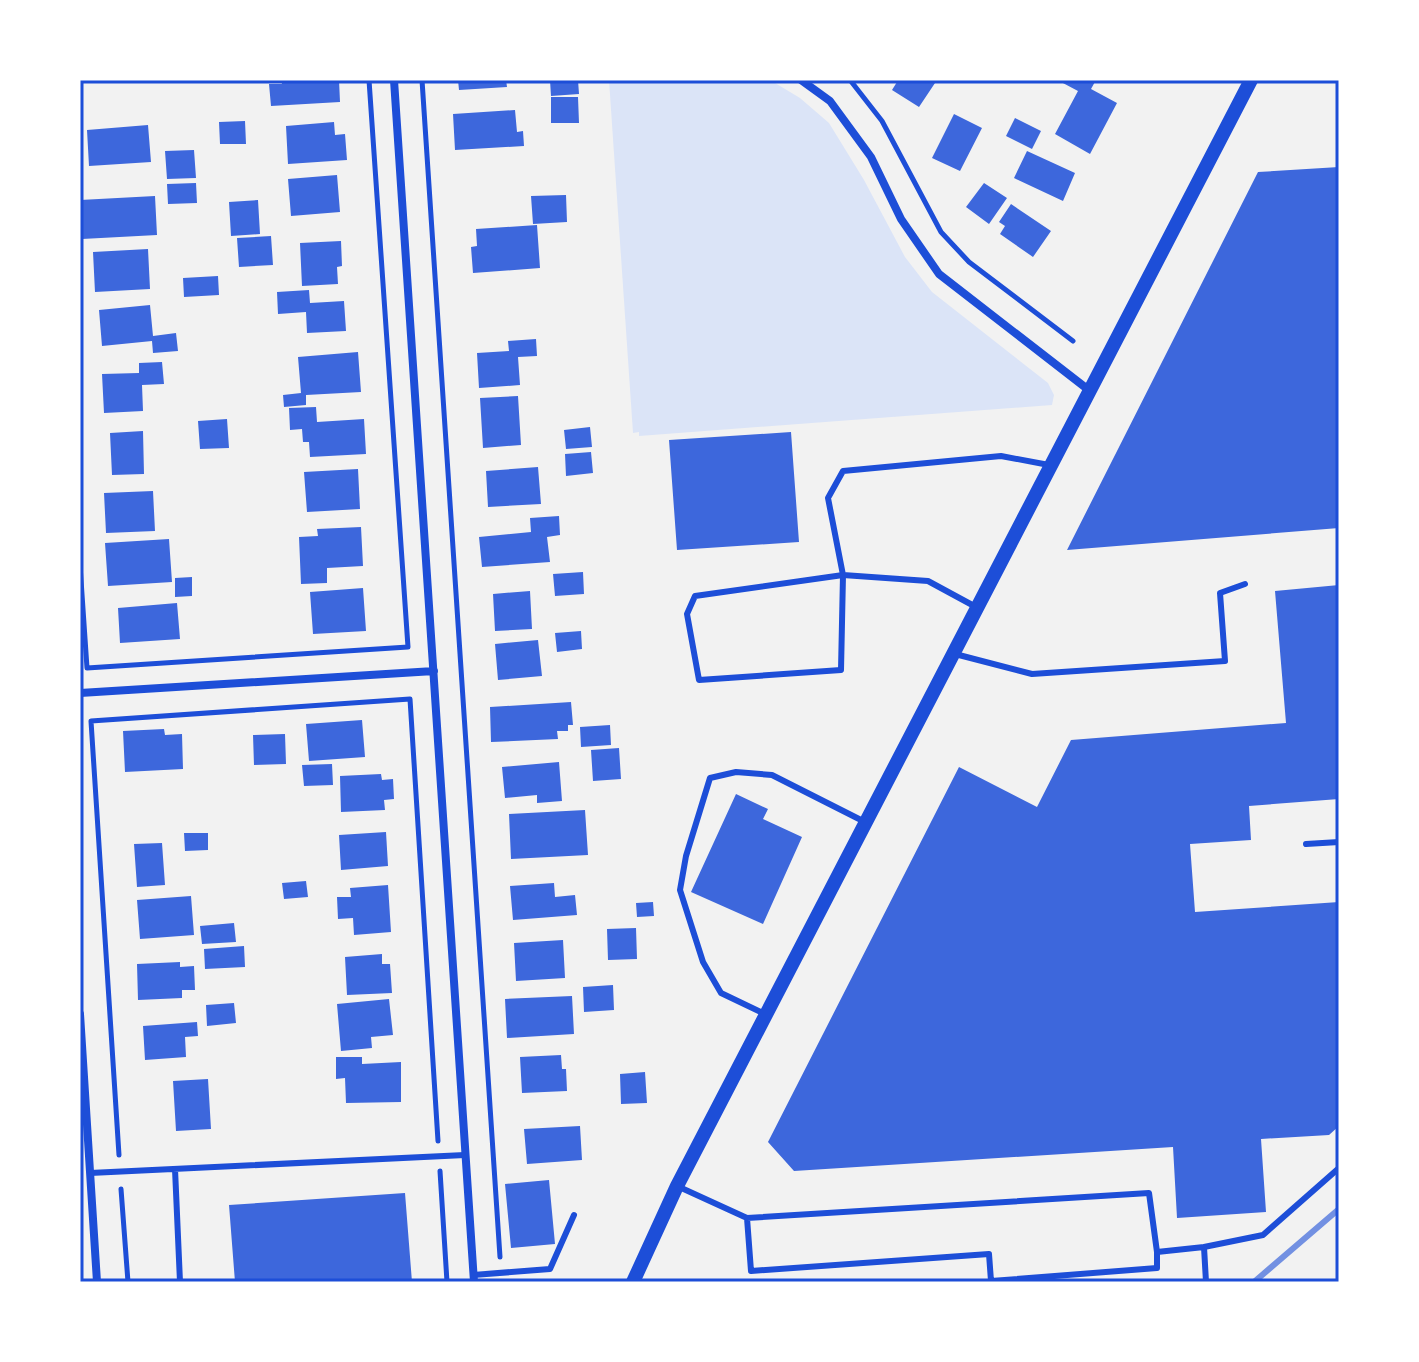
<svg xmlns="http://www.w3.org/2000/svg" width="1419" height="1362" font-family="Ubuntu,sans-serif">
  <rect width="100%" height="100%" fill="#f2f2f2"/>
  <path fill="#dbe4f7" d="M609,80H770L800,98L829,123L864,180L905,257L932,292L1048,383L1054,395L1052,405L639,436V432L633,433Z"/>
  <path fill="#3d67dc" d="M281,80H339L340,102L271,106L269,84H282Z
    M458,80H506L507,87L459,90Z
    M550,80H578L579,94L551,96Z
    M893,80H937L919,107L892,90L897,82Z
    M1062,80H1096L1091,89L1117,103L1090,154L1055,134L1078,91L1061,82Z
    M551,97H578L579,123H551Z
    M515,110L517,132L523,131L524,146L455,150L453,114Z
    M954,114L982,128L960,171L932,158Z
    M1015,118L1041,131L1032,149L1006,136Z
    M245,121L246,144H220L219,122Z
    M334,122L335,135L345,134L347,160L288,164L286,126Z
    M148,125L151,162L89,166L87,130Z
    M194,150L196,178L167,179L165,151Z
    M1027,151L1075,173L1063,201L1014,178Z
    M1339,167V528L1067,550L1258,172Z
    M337,175L340,212L291,216L288,179Z
    M196,183L197,203L168,204L167,184Z
    M984,183L1007,198L989,224L966,207Z
    M566,195L567,222L533,224L531,196Z
    M155,196L157,235L82,239L80,200Z
    M258,200L260,234L231,236L229,202Z
    M1011,204L1051,231L1033,257L1000,234L1005,226L999,222Z
    M537,225L540,268L473,273L471,247L477,246L476,229Z
    M271,236L273,265L239,267L237,238Z
    M341,241L342,266L337,267L338,284L302,286L300,243Z
    M148,249L150,289L95,292L93,252Z
    M218,276L219,295L184,297L183,278Z
    M309,290L310,303L344,301L346,331L307,333L306,312L278,314L277,292Z
    M150,305L153,336L176,333L178,351L153,353L152,341L102,346L99,310Z
    M536,339L537,356L518,357L520,385L479,388L477,353L509,351L508,341Z
    M358,352L361,392L306,395V405L284,407L283,395L301,393L298,357Z
    M162,362L164,384L142,385L143,411L104,413L102,374L139,373V363Z
    M518,396L521,445L483,448L480,398Z
    M316,407L317,422L364,419L366,454L310,457L309,442H303L302,429L290,430L289,408Z
    M227,419L229,448L200,449L198,421Z
    M590,427L592,447L566,449L564,430Z
    M143,431L144,474L112,475L110,433Z
    M791,432L799,542L677,550L669,440Z
    M591,452L593,473L566,476L565,454Z
    M538,467L541,504L488,507L486,471Z
    M358,469L360,509L307,512L304,472Z
    M153,491L155,531L106,533L104,493Z
    M559,516L560,535L547,537L550,562L482,567L479,537L531,532L530,518Z
    M361,527L363,566L327,568V583L301,584L299,537L318,536L317,529Z
    M169,539L172,582L108,586L105,543Z
    M583,572L584,594L555,596L553,574Z
    M192,577V596L175,597V578Z
    M1339,585V799L1249,806L1251,840L1190,844L1195,912L1339,902V1126L1329,1135L1261,1139L1266,1212L1177,1218L1173,1147L794,1171L768,1142L959,767L1037,807L1071,740L1286,723L1275,591Z
    M363,588L366,631L313,634L310,592Z
    M530,591L532,629L495,631L493,594Z
    M177,603L180,639L120,643L118,608Z
    M581,631L582,649L557,652L555,633Z
    M538,640L542,676L498,680L495,644Z
    M571,702L573,725H568V731H557L558,739L491,742L490,707Z
    M362,720L365,757L309,761L306,724Z
    M610,725L611,745L581,747L580,727Z
    M164,729L165,735L182,734L183,769L125,772L123,731Z
    M285,734L286,764L254,765L253,735Z
    M619,748L621,779L593,781L591,750Z
    M559,762L562,801L537,803V795L505,798L502,767Z
    M332,764L333,785L304,786L302,765Z
    M381,774L382,780L393,779L394,799L384,800L385,810L341,812L340,776Z
    M736,794L768,809L763,819L802,837L763,924L691,892Z
    M585,810L588,855L511,859L509,814Z
    M386,832L388,866L341,870L339,835Z
    M184,833H208V850L185,851Z
    M162,843L165,885L137,887L134,844Z
    M306,881L308,897L284,899L282,883Z
    M554,883L555,897L575,895L577,915L513,920L510,886Z
    M388,885L391,932L354,935L353,918L338,919L337,897H351L350,888Z
    M191,896L194,935L140,939L137,900Z
    M653,902L654,916L637,917L636,903Z
    M234,923L236,942L202,944L200,926Z
    M636,928L637,959L608,960L607,929Z
    M563,940L565,978L516,981L514,943Z
    M244,946L245,967L205,969L204,949Z
    M382,954V964H390L392,993L347,995L345,957Z
    M180,962V967L194,966L195,990H182V998L138,1000L137,964Z
    M613,985L614,1010L584,1012L583,987Z
    M572,996L574,1034L507,1038L505,999Z
    M389,999L393,1035L371,1037L372,1048L341,1051L337,1004Z
    M234,1003L236,1023L207,1026L206,1005Z
    M197,1022L198,1036L185,1037L186,1057L145,1060L143,1026Z
    M561,1055L562,1069H566L567,1091L522,1093L520,1057Z
    M336,1057H362V1064L401,1062V1102L346,1103L345,1078L336,1079Z
    M645,1072L647,1103L621,1104L620,1074Z
    M208,1079L211,1129L176,1131L173,1081Z
    M580,1126L582,1160L527,1164L524,1129Z
    M549,1180L555,1244L511,1248L505,1184Z
    M405,1193L412,1282H235L229,1205Z"/>
  <g fill="none" stroke-linecap="round" stroke-linejoin="round">
    <path stroke="#1d4ed8" stroke-width="5" d="M422,80L500,1257
      M850,80L882,121L941,232L969,262L1073,341
      M80,565L87,668L408,647L369,80
      M119,1155L91,721L410,699L438,1141
      M440,1171L447,1282
      M121,1189L128,1282"/>
    <path stroke="#1d4ed8" stroke-width="6" d="M843,575L841,670L699,680L687,614L695,596Z
      M976,607L928,581L843,575L828,498L843,471L1001,456L1049,465
      M955,654L1032,674L1225,661L1220,593L1245,584
      M1306,844L1339,842
      M765,1014L721,993L703,962L680,890L686,856L710,778L736,772L772,775L863,821
      M175,1169L180,1282
      M90,1173L465,1155
      M677,1186L747,1218L1149,1193L1157,1252L1204,1247L1206,1282
      M747,1218L751,1271L989,1254L991,1281L1157,1268V1252
      M1204,1247L1263,1235L1339,1168
      M473,1275L550,1269L574,1215"/>
    <path stroke="#1d4ed8" stroke-width="8" d="M394,80L474,1282
      M801,80L830,101L871,157L901,219L939,274L1090,391
      M80,693L434,671
      M80,1014L97,1282"/>
    <path stroke="#1d4ed8" stroke-width="14" d="M633,1282L677,1186L1251,80"/>
    <path stroke="#7290e2" stroke-width="6" d="M1254,1282L1339,1209"/>
  </g>
  <rect width="1419" height="1362" fill="none" stroke="#ffffff" stroke-width="164"/>
  <rect x="82" y="82" width="1255" height="1198" fill="none" stroke="#1d4ed8" stroke-width="3"/>
</svg>
